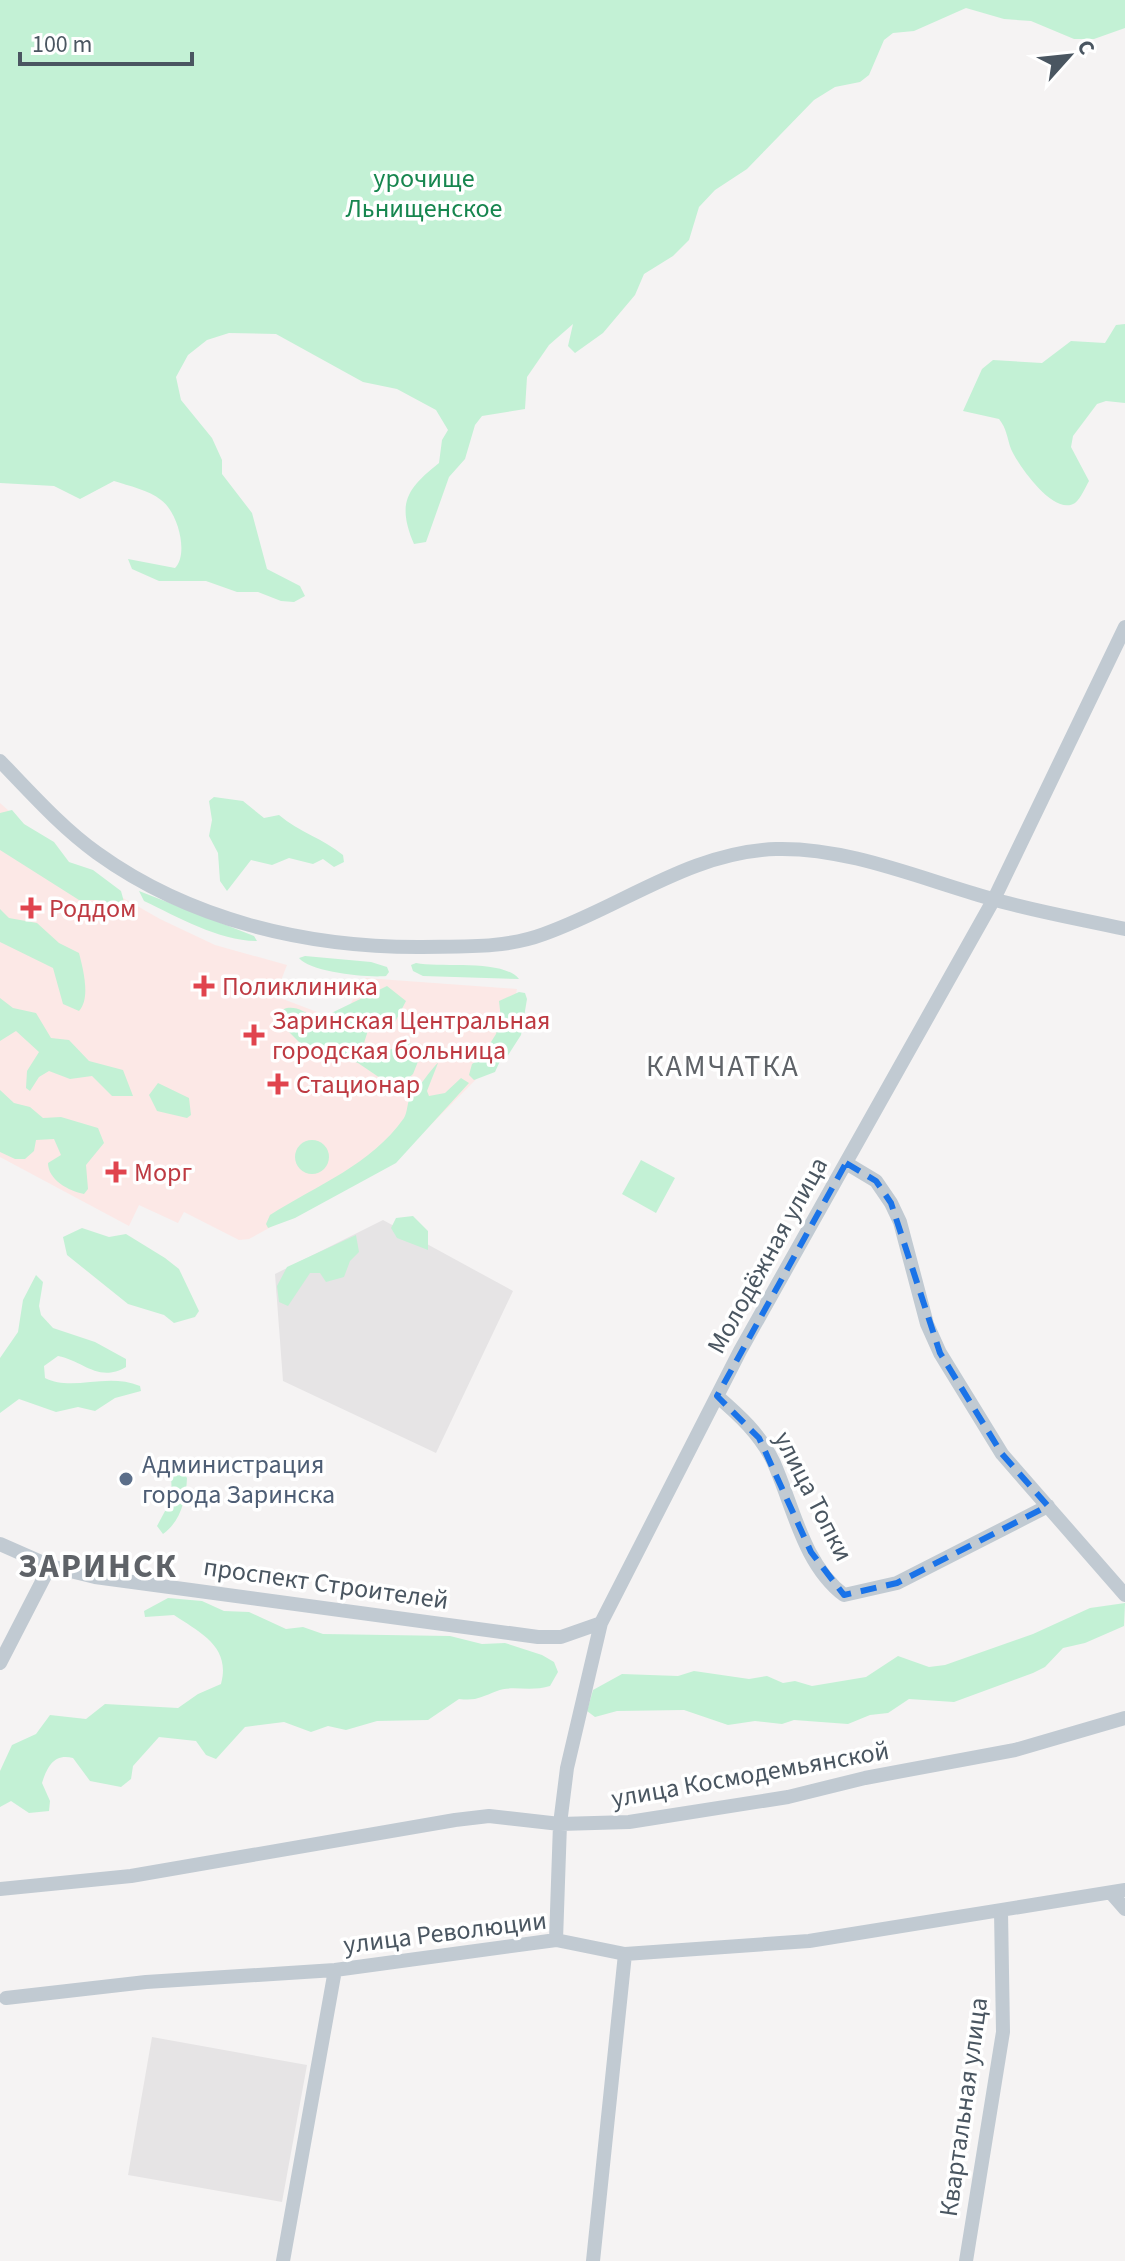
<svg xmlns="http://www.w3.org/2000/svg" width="1125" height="2261" font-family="'Source Sans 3',sans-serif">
  <rect width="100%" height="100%" fill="#f5f3f3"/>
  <path fill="#e6e4e5" d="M383,1220L513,1291L436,1453L283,1381L275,1274Z
    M152,2037L307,2065L282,2202L128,2175Z"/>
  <path fill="#fce8e6" d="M0,803L81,874L160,919L215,945L287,965L275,996L341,1021L365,978L517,989L505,1050L400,1156L249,1239L239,1240L184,1212L178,1223L139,1205L129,1226L0,1157Z"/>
  <path fill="#c3f1d5" d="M0,0H1125V28L1094,39H1074L1031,21L1004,19L966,8L914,31L893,33L884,40L869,75L860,82L835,87L814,100L747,169L715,190L699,207L689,240L673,256L644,274L635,295L603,333L575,353L568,346L573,324L549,345L527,377L525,409L482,416L475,425L465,459L449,477L426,542L414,544C397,504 406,489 439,463L442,440L448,430L436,410L397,389L363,382L276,334L229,333L207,340L188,355L176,377L181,400L212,438L222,460V474L252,513L267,569L300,586L305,596L294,602L281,601L258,592H237L206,581H159L132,569L128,559L175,568C189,554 178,512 161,500C149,490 129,486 114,481L80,499L54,486L0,483Z
    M1125,324V403L1106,401L1097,404L1073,436L1071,447L1089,481C1085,488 1081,498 1075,503C1054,517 1018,465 1011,449C1007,438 1007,429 999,419L963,411L982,369L993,360L1042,363L1071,341L1105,343L1116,325Z
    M214,797L243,801L264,818L279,815C299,832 324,839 343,855L344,862L334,867L323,859L313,864L289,858L272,865L251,860L227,891L220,881L218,853L209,836L212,820L209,801Z
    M12,810L24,824L54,842L69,862L93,870L121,891L124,902L114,908L97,900H79L0,850V813Z
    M139,891L254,936L257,941C219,941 178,917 144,901Z
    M0,909L9,918L37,923L59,943L79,953C83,969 91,998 79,1011L63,1004L53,968L0,942Z
    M305,956L371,962L387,967L389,972L386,976C367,978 310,972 299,958Z
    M416,963C442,968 503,959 519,979L423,976L413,971L411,965Z
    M387,986L406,1001L394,1024H370L364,1043C373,1057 395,1049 407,1043L413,1044L421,1054L413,1074L403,1083L389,1084L358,1063L318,1047L301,1044L277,1020V1014C289,1001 305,1011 317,1020Z
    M519,992L525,993L527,999L521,1035L505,1060L500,1061L495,1072L474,1080L469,1075L472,1064L481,1058L496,1034L501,1019L499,1001Z
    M0,998L13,1008L36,1013L51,1038L69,1040L89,1061L123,1070L133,1096H112L92,1076L70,1079L49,1071L39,1077L30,1091L26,1088L27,1071L39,1052L16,1031L0,1041Z
    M438,1063L427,1091L429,1096L445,1093L461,1078L469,1083L396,1163L295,1218L268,1228L266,1224L270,1215C317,1185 371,1165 404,1118C407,1113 407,1106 409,1100C412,1096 435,1064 438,1063Z
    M158,1083L189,1098L191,1115L187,1118L157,1111L149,1095Z
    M0,1090L14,1103L30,1107L43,1118L61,1117L98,1128L104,1143L86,1165L88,1189L84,1194C69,1191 48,1180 48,1163L61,1155L54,1139L36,1140L34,1151L25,1159H15L0,1152Z
    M295 1157a17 17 0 1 1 34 0a17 17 0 1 1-34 0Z
    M641,1160L675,1178L656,1213L622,1194Z
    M413,1216L428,1231V1250L397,1238L391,1228L396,1218Z
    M82,1228L109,1237L126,1234L165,1258L179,1269L199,1311L195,1317L174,1323L164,1315L128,1304L67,1255L63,1237Z
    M356,1235L359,1252L350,1261L344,1277L326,1282L320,1273H310L288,1306L279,1302L277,1286L287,1267Z
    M36,1275L43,1282L39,1306L41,1315L53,1328L95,1342L126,1359V1367C98,1383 84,1361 58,1356L44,1366L45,1378C73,1392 106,1372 140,1386L141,1391L115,1398L95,1411L78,1407L56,1412L19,1399L0,1413V1358L18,1332L23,1300Z
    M180,1468L187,1478C186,1499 181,1521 163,1534L157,1526L172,1498L171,1475Z
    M168,1598L202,1601L224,1611L249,1612L286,1629L303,1627L323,1634L450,1636L482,1644L505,1643L542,1655L554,1662L558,1672L550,1686C532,1692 509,1685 497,1691C481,1697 477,1701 459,1699L428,1720L377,1721L346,1730L328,1726L311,1732L284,1722L245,1727L216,1759L206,1755L196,1741L159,1737L133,1766L131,1779L121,1787L90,1781L73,1758C54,1753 47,1767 42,1783L50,1801L49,1811L29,1813L11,1801L0,1807V1771L12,1745L36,1734L50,1715L86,1719L105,1704L178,1708L198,1694L221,1684C231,1647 201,1633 174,1615L145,1617L144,1611Z
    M1125,1603L1124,1626L1085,1643L1063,1648L1045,1667L1033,1673L954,1702L909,1699L888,1713L870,1715L848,1724L794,1720L782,1724L755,1721L728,1725L684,1710L617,1711L595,1717L587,1711L593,1690L622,1674L678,1676L694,1671L749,1679L767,1676L783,1683L795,1681L812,1686L866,1677L898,1656L929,1667L945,1665L1033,1634L1090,1608Z"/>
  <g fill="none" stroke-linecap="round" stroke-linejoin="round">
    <path stroke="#c1cad2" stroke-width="14" d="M0,761C31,793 61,827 97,853C190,920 305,947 418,947C461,946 504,949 544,934C623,906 690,852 776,849C848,847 921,879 989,898C1033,911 1080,919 1125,929
      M846,1163L876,1181L891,1203L900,1222L927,1324L940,1353L1002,1454L1125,1595
      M717,1396C739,1415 760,1434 773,1461C793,1505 803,1564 844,1595L897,1583L1048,1506
      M0,1544L50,1566L95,1577L538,1637H561L601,1623
      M0,1663L50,1566
      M0,1889L131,1876L455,1820L489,1816L560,1824L629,1822L788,1797L865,1778L1015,1750L1125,1718
      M1111,1893L1125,1909
      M556,1940L560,1824L567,1768L601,1623L740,1351L994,899L1125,627
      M6,1998L146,1982L335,1970L556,1940L625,1954L809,1941L1125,1890
      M283,2261L335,1970
      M593,2261L625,1954
      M966,2261L1003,2032L1001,1911"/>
  </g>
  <path fill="none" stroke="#1a73e8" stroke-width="6" stroke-dasharray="16 10" stroke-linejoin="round" d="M846,1163L876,1181L891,1203L940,1353L1002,1454L1048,1506L897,1583L844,1595L811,1552L759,1438L717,1396Z"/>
  <g fill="#e0444e" stroke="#fff" stroke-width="3">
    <path d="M27 896h8v8h8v8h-8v8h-8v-8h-8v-8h8z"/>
    <path d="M200 974h8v8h8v8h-8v8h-8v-8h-8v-8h8z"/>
    <path d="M250 1023h8v8h8v8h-8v8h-8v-8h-8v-8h8z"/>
    <path d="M274 1072h8v8h8v8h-8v8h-8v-8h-8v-8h8z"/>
    <path d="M112 1160h8v8h8v8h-8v8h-8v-8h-8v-8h8z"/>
  </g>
  <circle fill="#5c6f8a" stroke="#fff" stroke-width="3" cx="126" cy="1479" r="8"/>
  <g text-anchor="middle" stroke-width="7" stroke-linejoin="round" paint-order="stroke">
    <g font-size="26" fill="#17864f" stroke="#fff">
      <text x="424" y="187">урочище<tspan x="424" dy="30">Льнищенское</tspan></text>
    </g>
    <g font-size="26" fill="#be3a42" stroke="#fff" text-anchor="start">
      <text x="49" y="917">Роддом</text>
      <text x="222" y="995">Поликлиника</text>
      <text x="272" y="1029">Заринская Центральная<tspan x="272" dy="30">городская больница</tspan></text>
      <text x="296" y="1093">Стационар</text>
      <text x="134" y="1181">Морг</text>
    </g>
    <g font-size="26" fill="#4a5661" stroke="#fff">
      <text transform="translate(767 1255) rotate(-61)" y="9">Молодёжная улица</text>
      <text transform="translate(814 1496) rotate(63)" y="9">улица Топки</text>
      <text transform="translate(326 1583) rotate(8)" y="9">проспект Строителей</text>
      <text transform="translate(750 1774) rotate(-10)" y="9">улица Космодемьянской</text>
      <text transform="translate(445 1932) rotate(-7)" y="9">улица Революции</text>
      <text transform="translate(963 2107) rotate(-82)" y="9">Квартальная улица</text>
    </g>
    <g font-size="26" fill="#4e5e75" stroke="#fff" text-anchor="start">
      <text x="142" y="1473">Администрация<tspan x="142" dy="30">города Заринска</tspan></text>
    </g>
    <g font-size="30" letter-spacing="2" fill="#5f6368" stroke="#fff">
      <text x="723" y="1076">КАМЧАТКА</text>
    </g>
    <g font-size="34" font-weight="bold" letter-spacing="2" fill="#5f6368" stroke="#fff">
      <text x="98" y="1577">ЗАРИНСК</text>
    </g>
  </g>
  <g transform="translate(1069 56) rotate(63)" stroke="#ffffff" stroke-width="6" paint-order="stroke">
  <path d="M0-6L14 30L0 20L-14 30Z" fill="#4a5661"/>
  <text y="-12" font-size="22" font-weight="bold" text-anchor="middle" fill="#4a5661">С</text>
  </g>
  <path d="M20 52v12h172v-12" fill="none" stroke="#4a5661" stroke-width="4"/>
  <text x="32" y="52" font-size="24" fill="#4a5661" stroke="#ffffff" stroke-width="6" paint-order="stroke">100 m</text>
</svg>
